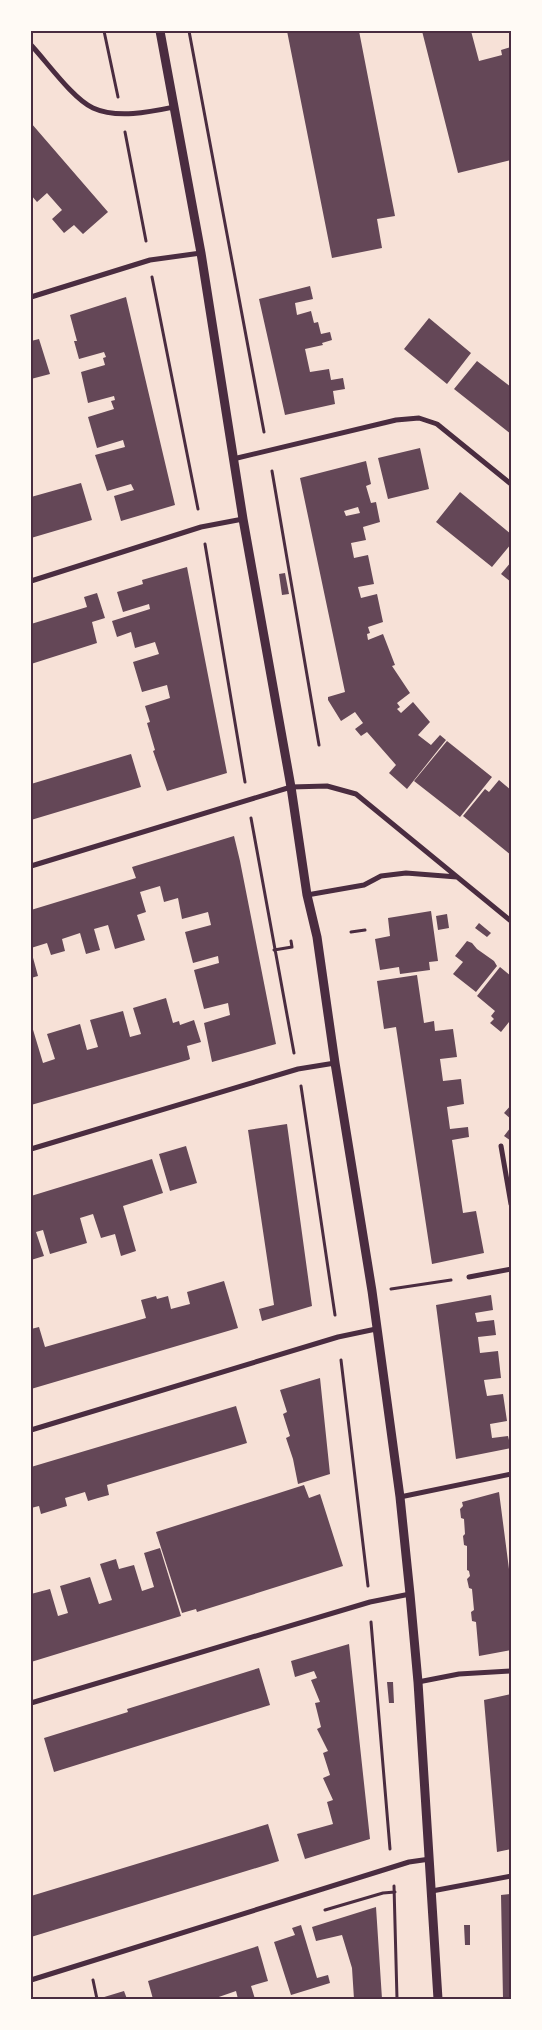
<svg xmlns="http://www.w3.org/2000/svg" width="542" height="2030" font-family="Ubuntu,sans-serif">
  <rect width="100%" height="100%" fill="#f7e1d7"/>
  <path fill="#644757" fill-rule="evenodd" d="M287,31H359L395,216L377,219L382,248L332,258Z
    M422,31H471L479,61L502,55L501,50L511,47V160L458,173Z
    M31,123L108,212L83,234L74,225L64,233L52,219L62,210L47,193L37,202L31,195Z
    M310,286L313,299L295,303L297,315L311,311L314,323L318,322L321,334L330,332L332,340L322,343L323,345L305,349L310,372L329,369L331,380L343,378L345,389L333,391L335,404L285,415L259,299Z
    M126,297L175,505L121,521L114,496L134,490L131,484L107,491L95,455L125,447L123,440L97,448L88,417L114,409L111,401L115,400L114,396L88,403L81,372L105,365L103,358L106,357L104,352L79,359L74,341H77L70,315Z
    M429,318L471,353L447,384L404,349Z
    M39,339L50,374L31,379V341Z
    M477,361L511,387V434L454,389Z
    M420,448L429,489L388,499L378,458Z
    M366,461L371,484L366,486L371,503L376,502L380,522L363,527L366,540L351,543L354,558L368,555L374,584L358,587L361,598L377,594L383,622L368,627L370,633L367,634L368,640L383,634L395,665L392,666L410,693L397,703L400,707L397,709L401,713L413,702L430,722L418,735L431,745L440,735L446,740L407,789L389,773L396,765L367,732L361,736L355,729L363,723L355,712L341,721L328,700V697L345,692L300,478ZM358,507L360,513L346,516L344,511Z
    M81,483L92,520L31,538V497Z
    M460,492L511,534V544L492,567L436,522Z
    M511,562V582L501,574Z
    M187,567L227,773L167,791L153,751L155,750L147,723L150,722L145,706L170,698L167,685L142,692L133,662L159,654L155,642L135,648L131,632L117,637L112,621L150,609L149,604L123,612L117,592L143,584L142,580Z
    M285,573L289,594L282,595L279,574Z
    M97,593L105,618L92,622L97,643L31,664V624L87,607L84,597Z
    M447,741L492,777L460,817L414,781Z
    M131,754L141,787L31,820V784Z
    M499,780L511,790V855L463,816L485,789L489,792Z
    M234,836L240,861L276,1044L212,1062L204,1023L230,1015L228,1003L204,1009L194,970L219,963L218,956L193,963L185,932L211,925L208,912L182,919L178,898L164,902L160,886L140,892L146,912L137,915L145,940L115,949L108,925L94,929L100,950L86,954L80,933L62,939L65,951L51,955L47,943L31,948V910L136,878L132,867Z
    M431,911L438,961L429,962L430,970L400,974L399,967L380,970L375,939L390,936L388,918Z
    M447,914L449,928L438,930L436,916Z
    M479,923L491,933L487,937L475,928Z
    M467,941L472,943L477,949L494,961L497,966L476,992L453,974L463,962L455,956Z
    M32,954L38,976L31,978V955Z
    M500,967L511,976V1024L509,1022L501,1032L490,1023L494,1019L491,1016L495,1011L477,996Z
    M417,975L424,1023L434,1021L435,1031L453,1029L457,1057L440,1059L443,1081L461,1079L464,1104L447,1107L450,1129L468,1127L469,1137L452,1140L463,1213L476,1211L484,1253L432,1264L396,1027L384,1029L377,981Z
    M166,998L173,1023L179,1021L180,1025L194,1020L201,1042L187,1046L190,1059L188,1060L31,1105V1023L43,1063L55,1059L47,1034L80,1024L87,1050L98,1047L90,1020L123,1011L130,1037L141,1034L133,1008Z
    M511,1105V1119L504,1113Z
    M287,1124L312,1306L262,1321L259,1309L274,1305L248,1130Z
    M511,1127V1141L504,1136Z
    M186,1146L197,1183L170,1191L159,1154Z
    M152,1159L163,1193L123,1206L136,1251L121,1256L115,1234L101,1238L93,1214L80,1218L87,1243L50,1254L43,1230L36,1232L44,1256L31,1260V1196Z
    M224,1281L238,1328L31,1389V1329L39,1327L45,1347L146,1318L141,1300L156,1296L157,1299L168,1296L171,1309L190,1304L187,1292Z
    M491,1295L493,1310L475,1313L477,1322L494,1320L496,1335L478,1337L480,1353L498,1351L501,1378L484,1380L485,1386L487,1396L503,1394L507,1421L490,1424L492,1438L508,1436L511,1448L456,1459L436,1305Z
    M320,1378L330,1474L298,1484L293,1459L286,1438L290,1436L283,1414L287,1412L280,1390Z
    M236,1406L247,1443L107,1485L109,1495L98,1498L88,1501L85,1492L65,1498L67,1506L41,1514L39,1506L31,1508V1467Z
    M304,1485L309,1498L320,1494L343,1566L197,1612L196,1609L182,1613L156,1532Z
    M499,1492L509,1569H511V1650L479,1656L476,1622L472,1621L471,1612L474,1610L472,1589L469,1588L467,1579L470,1576L469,1571L467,1570V1546L464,1545L463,1536L465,1534L464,1519L461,1518L460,1509L463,1506L462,1502Z
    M160,1548L181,1616L31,1662V1594L50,1589L58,1616L68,1613L60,1586L90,1577L99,1604L112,1600L100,1564L116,1559L119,1569L134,1565L142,1591L154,1587L144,1553Z
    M349,1644L370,1839L305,1859L297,1834L333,1824L327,1802L333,1800L323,1778L330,1775L323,1753L328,1751L317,1729L321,1727L315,1703L320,1702L311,1680L317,1678L314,1671L295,1677L291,1661Z
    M259,1668L270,1705L54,1772L44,1738L128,1712L127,1709Z
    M387,1682H393L394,1703H389Z
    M511,1694V1849L497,1852L484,1700Z
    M268,1824L279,1861L31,1937V1896Z
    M511,1894V1999H503L501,1895Z
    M376,1907L382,1999H354L352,1968L342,1935L316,1941L312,1927Z
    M301,1925L317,1978L328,1975L330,1983L291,1995L274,1942L295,1935L292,1928Z
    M464,1925H470V1945H465Z
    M258,1946L268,1981L251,1986L255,1999H238L236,1991L213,1999H153L148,1981Z
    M124,1991L127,1999H101V1998Z"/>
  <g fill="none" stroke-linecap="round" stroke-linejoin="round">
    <path stroke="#4a2c40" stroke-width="3" d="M104,31L118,97
      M189,31L264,432
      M125,132L146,241
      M152,277L198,509
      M272,471L319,745
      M205,544L245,782
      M251,818L294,1053
      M351,932L365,930
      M274,950L292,947L291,941
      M301,1086L335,1315
      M391,1289L451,1280
      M341,1360L368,1586
      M371,1622L390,1849
      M394,1886L397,1999
      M325,1910L383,1893L395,1892
      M93,1980L97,1999"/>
    <path stroke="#4a2c40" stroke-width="5" d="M31,45C47,62 73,99 93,108C117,119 150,112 174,107
      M31,297L150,260L201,253
      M233,459L396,420L419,418L437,424L511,484
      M31,581L201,527L243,519
      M31,866L291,787L327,786L356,794L511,921
      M307,895L364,885L381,876L406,873L457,877
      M501,1146L511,1204
      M31,1149L298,1069L335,1063
      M469,1277L511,1269
      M31,1430L338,1337L376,1329
      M400,1497L511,1474
      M418,1682L459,1674L511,1671
      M31,1703L370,1602L410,1594
      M432,1891L511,1876
      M31,1980L409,1862L430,1859"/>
    <path stroke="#4a2c40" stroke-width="9" d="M160,31L201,253L243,519L291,787L307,895L317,937L335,1063L372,1291L400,1497L410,1594L418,1682L438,1999"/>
  </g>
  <rect width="542" height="2030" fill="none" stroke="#fffaf5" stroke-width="65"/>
  <rect x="32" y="32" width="478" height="1966" fill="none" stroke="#4a2c40" stroke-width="2"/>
</svg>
